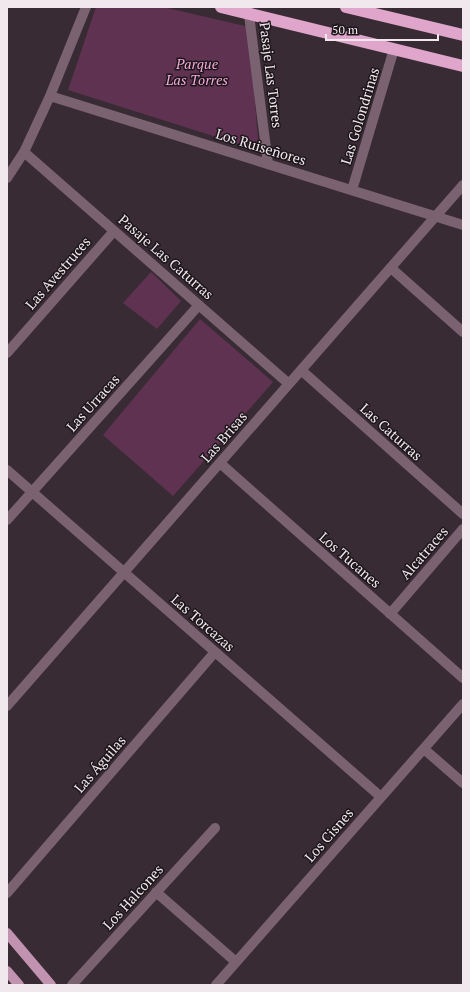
<svg xmlns="http://www.w3.org/2000/svg" width="470" height="992" font-family="'PT Serif',serif">
  <rect width="100%" height="100%" fill="#392b34"/>
  <path fill="#5e3250" d="M96,7H163L249,27L258,140L251,148L68,90Z
    M151,272L181,301L157,329L123,303Z
    M200,319L273,382L173,496L103,435Z"/>
  <g fill="none" stroke-linecap="round" stroke-linejoin="round">
    <path stroke="#7a6271" stroke-width="10" d="M248,7L268,164
      M50,96L463,225
      M24,152L289,384
      M7,178L24,152L50,96L86,7
      M352,190L394,49
      M391,268L463,332
      M7,353L114,231
      M301,370L463,514
      M220,463L463,678
      M7,470L381,797
      M7,520L199,305
      M390,614L463,529
      M7,706L463,185
      M424,749L463,783
      M156,892L236,962
      M7,893L215,652
      M72,985L215,828
      M216,985L463,704"/>
    <path stroke="#c292b1" stroke-width="10" d="M7,933L51,985
      M7,971L19,985"/>
    <path stroke="#dfa5cb" stroke-width="12" d="M221,7L463,66
      M346,7L463,35"/>
  </g>
  <g text-anchor="middle" stroke-width="3" stroke-linejoin="round" paint-order="stroke">
    <g font-size="14" font-style="italic" fill="#f8a9dd" stroke="#1c161a">
      <text x="197" y="69">Parque<tspan x="197" dy="16">Las Torres</tspan></text>
    </g>
    <g font-size="14" fill="#f1e8ee" stroke="#1c161a">
      <text transform="translate(271 75) rotate(83)" y="5">Pasaje Las Torres</text>
      <text transform="translate(360 116) rotate(-73)" y="5">Las Golondrinas</text>
      <text transform="translate(261 147) rotate(17)" y="5">Los Ruiseñores</text>
      <text transform="translate(166 257) rotate(41)" y="5">Pasaje Las Caturras</text>
      <text transform="translate(58 273) rotate(-49)" y="5">Las Avestruces</text>
      <text transform="translate(93 403) rotate(-48)" y="5">Las Urracas</text>
      <text transform="translate(391 432) rotate(42)" y="5">Las Caturras</text>
      <text transform="translate(224 437) rotate(-49)" y="5">Las Brisas</text>
      <text transform="translate(424 553) rotate(-49)" y="5">Alcatraces</text>
      <text transform="translate(350 560) rotate(41)" y="5">Los Tucanes</text>
      <text transform="translate(203 623) rotate(41)" y="5">Las Torcazas</text>
      <text transform="translate(100 764) rotate(-49)" y="5">Las Águilas</text>
      <text transform="translate(329 835) rotate(-49)" y="5">Los Cisnes</text>
      <text transform="translate(133 897) rotate(-48)" y="5">Los Halcones</text>
    </g>
  </g>
  <rect width="470" height="992" fill="none" stroke="#f1e8ee" stroke-width="16"/>
  <path d="M326 34v6h112v-6" fill="none" stroke="#f1e8ee" stroke-width="2"/>
  <text x="332" y="34" font-size="12" fill="#f1e8ee" stroke="#1c161a" stroke-width="3" paint-order="stroke">50 m</text>
</svg>
